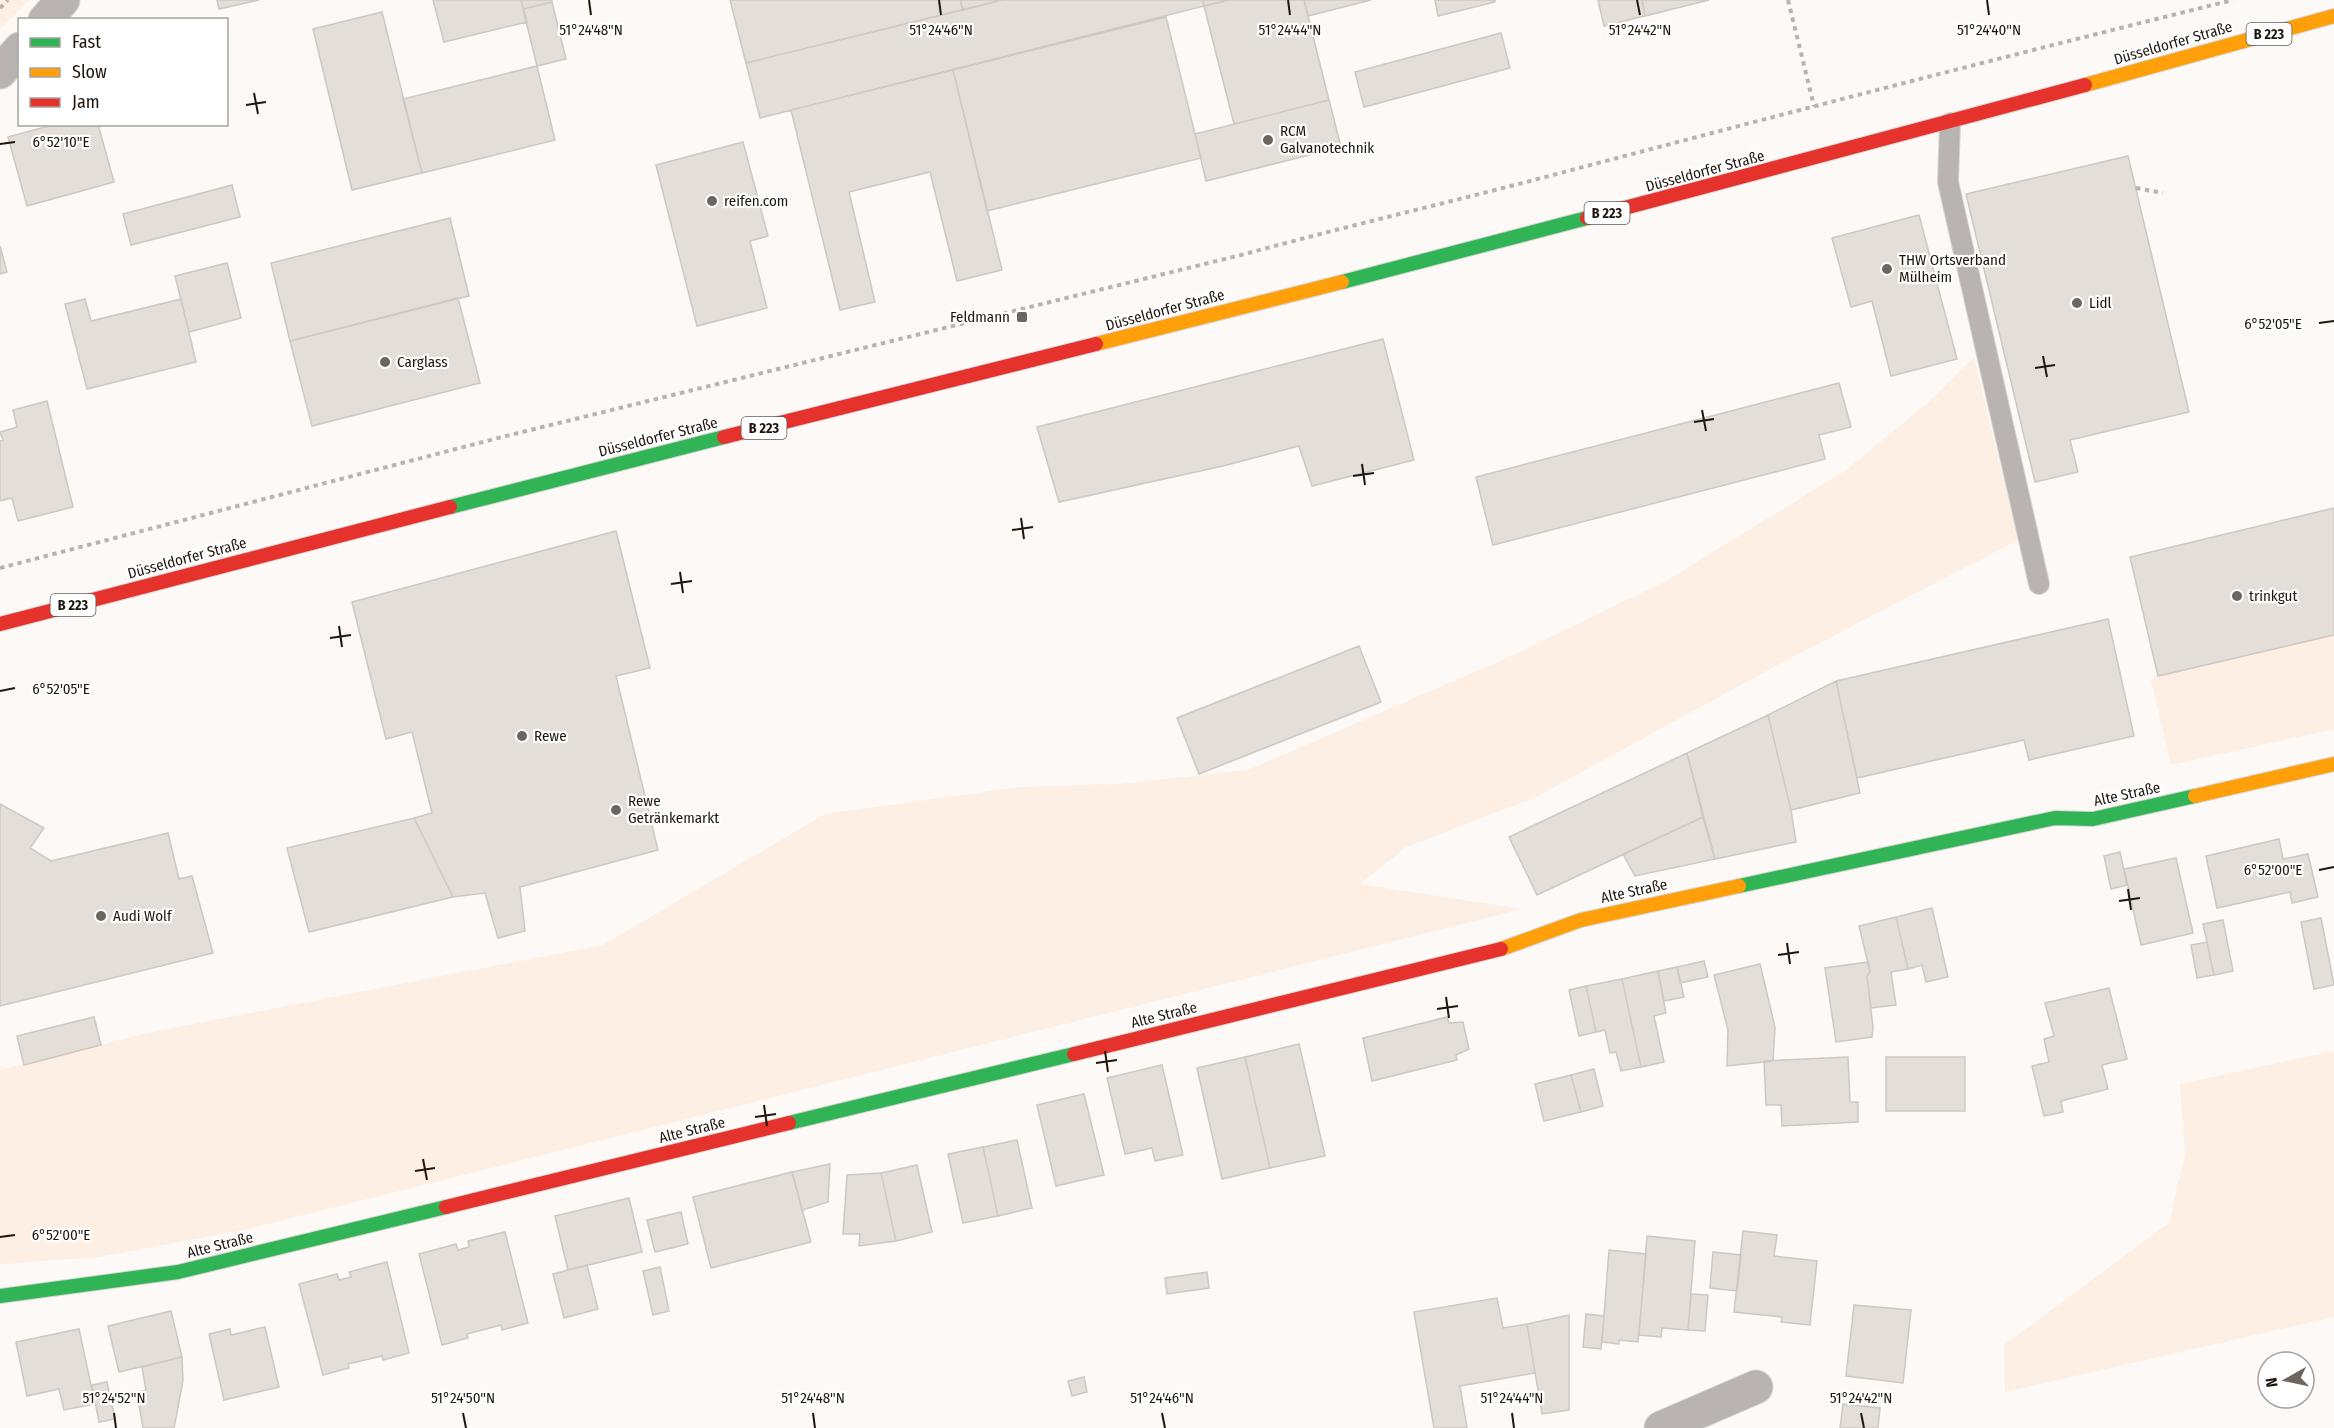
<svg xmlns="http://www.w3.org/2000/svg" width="2334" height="1428" font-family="'Fira Sans Condensed',sans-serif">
  <rect width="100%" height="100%" fill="#fcf9f7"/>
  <path fill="#fdefe4" d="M0,0H29L0,29Z
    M1974,357L2018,540L1781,663L1536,797L1406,847L1360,884L1522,909L244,1230L99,1257L0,1264V1070L157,1031L603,945L825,814L1020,787L1120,784L1248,770L1507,658L1664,582L1845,471L1930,401Z
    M2334,635V729L2171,765L2151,680L2158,676Z
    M2334,1051V1317L2005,1392L2004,1345L2169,1223L2185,1155L2180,1084Z"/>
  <path fill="#e4ded9" stroke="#cec7c2" stroke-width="1.5" d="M217,0H259L219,9Z
    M433,0H521L527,22L444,42Z
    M521,0H552V2L523,9Z
    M730,0H960L963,10L746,63Z
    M960,0H1002L963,10Z
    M1002,0H1203L1204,6L760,118L746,63Z
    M1203,0H1229L1204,6Z
    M1229,0H1304L1329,100L1234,124L1204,6Z
    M1304,0H1371L1308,16Z
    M1435,0H1495V2L1438,16Z
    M1598,0H1642L1645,16L1604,26Z
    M1642,0H1709L1645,16Z
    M552,2L566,59L537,66L523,9Z
    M382,12L422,173L352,190L313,29Z
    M1166,17L1201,158L987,211L953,70Z
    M1501,33L1510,68L1364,107L1355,72Z
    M537,66L555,140L422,173L403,99Z
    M953,70L1002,270L957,281L930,172L849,192L875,302L840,310L791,110Z
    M1329,100L1341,147L1206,181L1195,134Z
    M56,124H98L114,182L27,206L8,137Z
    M743,142L768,236L750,241L767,308L697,326L656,165Z
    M2128,156L2189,412L2070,440L2078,472L2035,482L1966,194Z
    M232,185L240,217L131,245L123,214Z
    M1919,215L1957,359L1891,376L1872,301L1851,307L1832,238Z
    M450,218L469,296L290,341L271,263Z
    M0,246L7,272L0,274Z
    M227,263L241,318L189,332L175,276Z
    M458,298L480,383L312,426L290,341Z
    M85,299L91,321L181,299L196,362L87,389L65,304Z
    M1383,339L1414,460L1312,486L1299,446L1223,466L1059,502L1037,427Z
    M1839,383L1851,427L1819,435L1825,459L1493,545L1476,477Z
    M47,401L73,507L18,521L12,498L0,501V441L3,440L0,432L17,427L13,410Z
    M2334,508V635L2158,676L2130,557Z
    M616,531L650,668L616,676L658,850L520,887L525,931L498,938L485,893L453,897L414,818L432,813L412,732L386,739L352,602Z
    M2108,619L2134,736L2029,760L2024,740L1857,778L1836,681Z
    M1359,646L1381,702L1199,774L1177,718Z
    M1836,681L1860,793L1791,810L1768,715Z
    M1768,715L1791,810L1796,842L1715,859L1687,753Z
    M1687,753L1703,817L1537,895L1509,837Z
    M0,804L44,828L30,848L51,861L168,833L179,879L192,876L213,953L0,1006Z
    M1703,817L1715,859L1635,876L1623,854Z
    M414,818L453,897L309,932L287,848Z
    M2279,839L2283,859L2308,854L2318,897L2292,903L2290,892L2217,908L2206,856Z
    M2120,852L2127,885L2111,889L2104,856Z
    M2176,858L2193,933L2141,945L2124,869Z
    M1932,908L1948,977L1926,982L1922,965L1908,969L1896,917Z
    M1896,917L1908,969L1891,972L1896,1005L1871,1008L1867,977L1870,971L1859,926Z
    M2321,918L2334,985L2314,989L2301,922Z
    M2223,920L2233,971L2214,975L2203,924Z
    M2207,942L2214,975L2197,978L2191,945Z
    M1704,961L1708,977L1680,983L1677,967Z
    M1867,962L1870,971L1867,977L1873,1027L1872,1037L1836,1042L1825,968Z
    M1760,964L1775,1027L1773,1061L1727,1066L1728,1030L1714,975Z
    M1677,967L1684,997L1664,1001L1658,971Z
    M1658,971L1666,1013L1654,1016L1664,1062L1641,1067L1622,979Z
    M1622,979L1641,1067L1621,1071L1616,1052L1610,1053L1605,1030L1596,1032L1586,986Z
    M1586,986L1596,1032L1579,1036L1569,990Z
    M2109,988L2127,1059L2102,1065L2108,1089L2061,1101L2063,1112L2044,1116L2032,1066L2049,1062L2044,1039L2054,1036L2045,1003Z
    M94,1017L101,1045L24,1065L17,1036Z
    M1447,1017L1449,1023L1463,1022L1469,1049L1456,1055L1457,1060L1372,1081L1363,1038Z
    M1299,1044L1325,1156L1270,1168L1245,1057Z
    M1245,1057L1270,1168L1222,1179L1197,1068Z
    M1848,1057L1850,1102H1858V1122L1782,1126L1781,1105H1766L1764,1061Z
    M1886,1057H1965V1111H1886Z
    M1162,1065L1183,1155L1155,1161L1152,1148L1125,1154L1107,1078Z
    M1594,1069L1603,1106L1581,1112L1571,1075Z
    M1571,1075L1581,1112L1544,1121L1535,1084Z
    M1084,1094L1104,1175L1056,1186L1037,1105Z
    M1017,1140L1032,1208L998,1216L983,1147Z
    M983,1147L998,1216L963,1223L948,1154Z
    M830,1164L828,1202L802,1210L792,1172Z
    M917,1165L932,1232L896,1241L881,1173Z
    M792,1172L811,1242L711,1268L693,1197Z
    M881,1173L896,1241L859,1246L860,1234H843L847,1175Z
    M629,1198L642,1252L568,1270L555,1216Z
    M681,1212L688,1244L655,1252L647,1220Z
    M1743,1231L1777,1235L1774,1256L1817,1261L1810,1325L1781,1322L1782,1317L1734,1312Z
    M505,1232L528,1323L502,1330L501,1325L467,1334L468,1338L442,1345L419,1254L456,1244L458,1250L469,1247L468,1241Z
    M1647,1236L1695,1241L1688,1330L1662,1328L1661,1337L1639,1335Z
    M1609,1250L1646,1254L1638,1342L1619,1340V1344L1602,1342Z
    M1713,1252L1741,1255L1737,1291L1710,1288Z
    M387,1262L409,1353L383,1360L382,1356L348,1364L349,1368L323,1375L299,1284L337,1274L339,1280L351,1277L349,1272Z
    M587,1265L598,1309L564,1318L553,1274Z
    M660,1267L669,1311L653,1315L643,1271Z
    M1207,1272L1209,1288L1167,1294L1165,1278Z
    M1691,1294L1708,1295L1705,1331L1688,1330Z
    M1497,1298L1503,1328L1527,1324L1535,1373L1460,1386L1467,1428H1434L1414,1312Z
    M1854,1305L1911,1310L1903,1383L1846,1376Z
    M171,1311L182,1357L119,1372L108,1326Z
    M1586,1314L1604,1316L1601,1349L1583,1347Z
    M1569,1315V1410L1542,1414L1527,1324Z
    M265,1327L279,1387L224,1400L209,1334L230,1329L231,1335Z
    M79,1329L95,1404L64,1410L59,1389L27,1396L16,1342Z
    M182,1357L183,1381L174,1428H143L137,1393L146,1390L142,1367Z
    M1084,1377L1087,1392L1072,1396L1068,1381Z
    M107,1382L115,1419L99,1422L92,1385Z
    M1843,1404L1880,1408L1878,1428H1840Z"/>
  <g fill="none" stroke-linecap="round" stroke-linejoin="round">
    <g stroke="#d8d5d3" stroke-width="22">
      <path id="lane" d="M1950,123L1948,182L2039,584"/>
    </g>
    <g stroke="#d8d5d3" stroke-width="35">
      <path id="street" d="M45,20L63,0
        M0,72L20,49
        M1661,1428L1756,1387"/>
    </g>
    <g stroke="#d8d5d3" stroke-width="16">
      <path id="fast" d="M1342,282L1587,218
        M450,507L724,437
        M1739,886L2055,818L2093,819L2195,796
        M789,1123L1074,1054
        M0,1296L178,1272L446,1207"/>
    </g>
    <g stroke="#d8d5d3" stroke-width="16">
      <path id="slow" d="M2085,85L2334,16
        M1096,344L1342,282
        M2195,796L2334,764
        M1501,949L1581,920L1739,886"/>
    </g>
    <g stroke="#d8d5d3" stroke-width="16">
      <path id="jam" d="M1587,218L2085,85
        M724,437L1096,344
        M0,624L450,507
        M1074,1054L1501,949
        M446,1207L789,1123"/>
    </g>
    <path stroke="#b8b4b2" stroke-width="4" stroke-dasharray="4.5 4.5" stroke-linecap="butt" d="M1788,0L1814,106
      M0,8L8,0
      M2136,188L2163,193
      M0,568L498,438L1245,254C1347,226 1451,202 1553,175C1779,115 2006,56 2233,0"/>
    <use href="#lane" stroke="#b9b4b1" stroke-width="20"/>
    <use href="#street" stroke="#b9b4b1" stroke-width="33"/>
    <use href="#fast" stroke="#30b455" stroke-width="14"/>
    <use href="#slow" stroke="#ff9f0a" stroke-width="14"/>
    <use href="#jam" stroke="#e5322d" stroke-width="14"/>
  </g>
  <path fill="none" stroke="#20160e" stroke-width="2" d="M589,0L591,15M939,0L941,15M1288,0L1290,15M1637,0L1640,15M1987,0L1989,15M254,93L258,114M246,105L266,102M0,144L15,142M2319,323L2334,321M2043,356L2047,377M2035,368L2055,365M1702,410L1706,431M1694,422L1714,419M1362,464L1365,485M1353,476L1374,473M1021,518L1024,539M1012,530L1033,527M680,572L683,593M671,584L692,581M339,626L342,647M330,638L351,635M0,691L15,688M2319,870L2334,867M2128,889L2131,910M2119,901L2140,898M1787,943L1790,964M1778,955L1799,952M1446,997L1449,1018M1437,1009L1458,1006M1105,1051L1108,1072M1096,1063L1117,1060M764,1105L767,1126M755,1117L776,1114M423,1159L427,1180M415,1171L435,1168M0,1237L15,1235M114,1413L116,1428M463,1413L466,1428M813,1413L815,1428M1162,1413L1165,1428M1512,1413L1514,1428M1861,1413L1864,1428"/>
  <g fill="#6d6560" stroke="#fff" stroke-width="2">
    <circle cx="1268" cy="140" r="6"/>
    <circle cx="712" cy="201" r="6"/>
    <circle cx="1887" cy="269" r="6"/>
    <circle cx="2077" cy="303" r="6"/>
    <rect x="1016" y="311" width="12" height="12" rx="3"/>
    <circle cx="385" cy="362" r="6"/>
    <circle cx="2237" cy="596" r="6"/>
    <circle cx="522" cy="736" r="6"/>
    <circle cx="616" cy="810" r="6"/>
    <circle cx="101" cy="916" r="6"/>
  </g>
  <g text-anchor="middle" stroke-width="4.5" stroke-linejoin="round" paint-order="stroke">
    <g fill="#fff" stroke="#635c56" stroke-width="1.5">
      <rect x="2246.5" y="23" width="45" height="22" rx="4.5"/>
      <rect x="1584.5" y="202" width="45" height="22" rx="4.5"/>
      <rect x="741.5" y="417" width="45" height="22" rx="4.5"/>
      <rect x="50.5" y="594" width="45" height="22" rx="4.5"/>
    </g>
    <g font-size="14" font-weight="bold" fill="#20160e">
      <text x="2269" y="39">B 223</text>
      <text x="1607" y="218">B 223</text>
      <text x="764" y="433">B 223</text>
      <text x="73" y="610">B 223</text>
    </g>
    <g font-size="15" fill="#20160e" stroke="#fff">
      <text transform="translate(2173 43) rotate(-16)" y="5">Düsseldorfer Straße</text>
      <text transform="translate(1705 171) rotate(-15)" y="5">Düsseldorfer Straße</text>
      <text transform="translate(1165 310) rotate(-15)" y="5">Düsseldorfer Straße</text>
      <text transform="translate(658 437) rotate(-14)" y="5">Düsseldorfer Straße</text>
      <text transform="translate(187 558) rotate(-15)" y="5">Düsseldorfer Straße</text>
      <text transform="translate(2127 794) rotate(-12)" y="5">Alte Straße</text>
      <text transform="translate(1634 891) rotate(-12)" y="5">Alte Straße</text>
      <text transform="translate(1164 1015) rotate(-14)" y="5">Alte Straße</text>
      <text transform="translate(692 1130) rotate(-14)" y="5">Alte Straße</text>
      <text transform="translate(220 1245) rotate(-14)" y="5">Alte Straße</text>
    </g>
    <g font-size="15" fill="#20160e" stroke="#fff" text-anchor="start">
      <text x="1280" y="136">RCM<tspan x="1280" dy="17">Galvanotechnik</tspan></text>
      <text x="724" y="206">reifen.com</text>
      <text x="1899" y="265">THW Ortsverband<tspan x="1899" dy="17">Mülheim</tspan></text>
      <text x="2089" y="308">Lidl</text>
      <text x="1010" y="322" text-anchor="end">Feldmann</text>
      <text x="397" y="367">Carglass</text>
      <text x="2249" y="601">trinkgut</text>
      <text x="534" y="741">Rewe</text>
      <text x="628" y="806">Rewe<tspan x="628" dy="17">Getränkemarkt</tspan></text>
      <text x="113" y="921">Audi Wolf</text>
    </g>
  </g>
  <g font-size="15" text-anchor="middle" fill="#20160e" stroke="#fff" stroke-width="4.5" stroke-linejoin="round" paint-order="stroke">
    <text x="591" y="35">51°24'48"N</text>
    <text x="941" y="35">51°24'46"N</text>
    <text x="1290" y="35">51°24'44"N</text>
    <text x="1640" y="35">51°24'42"N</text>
    <text x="1989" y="35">51°24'40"N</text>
    <text x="61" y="147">6°52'10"E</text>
    <text x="2273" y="329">6°52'05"E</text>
    <text x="61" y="694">6°52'05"E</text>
    <text x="2273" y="875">6°52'00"E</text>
    <text x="61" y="1240">6°52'00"E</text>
    <text x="114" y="1403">51°24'52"N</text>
    <text x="463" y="1403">51°24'50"N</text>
    <text x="813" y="1403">51°24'48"N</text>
    <text x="1162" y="1403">51°24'46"N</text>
    <text x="1512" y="1403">51°24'44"N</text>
    <text x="1861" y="1403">51°24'42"N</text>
  </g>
  <rect x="18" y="18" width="210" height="108" fill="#ffffff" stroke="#a6a29f" stroke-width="1.5"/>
  <rect x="30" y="38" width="30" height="9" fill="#30b455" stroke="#a6a29f" stroke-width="1.5"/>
  <text x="72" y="48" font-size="18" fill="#20160e">Fast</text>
  <rect x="30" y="68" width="30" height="9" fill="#ff9f0a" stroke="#a6a29f" stroke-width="1.5"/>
  <text x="72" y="78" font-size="18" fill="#20160e">Slow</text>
  <rect x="30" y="98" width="30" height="9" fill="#e5322d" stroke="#a6a29f" stroke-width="1.5"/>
  <text x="72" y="108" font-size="18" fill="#20160e">Jam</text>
  <g transform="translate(2286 1380) rotate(261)"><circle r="28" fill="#ffffff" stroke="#a6a29f" stroke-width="1.5"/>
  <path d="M0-4.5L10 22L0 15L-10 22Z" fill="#6d6560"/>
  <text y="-9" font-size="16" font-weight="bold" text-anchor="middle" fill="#20160e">N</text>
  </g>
</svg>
